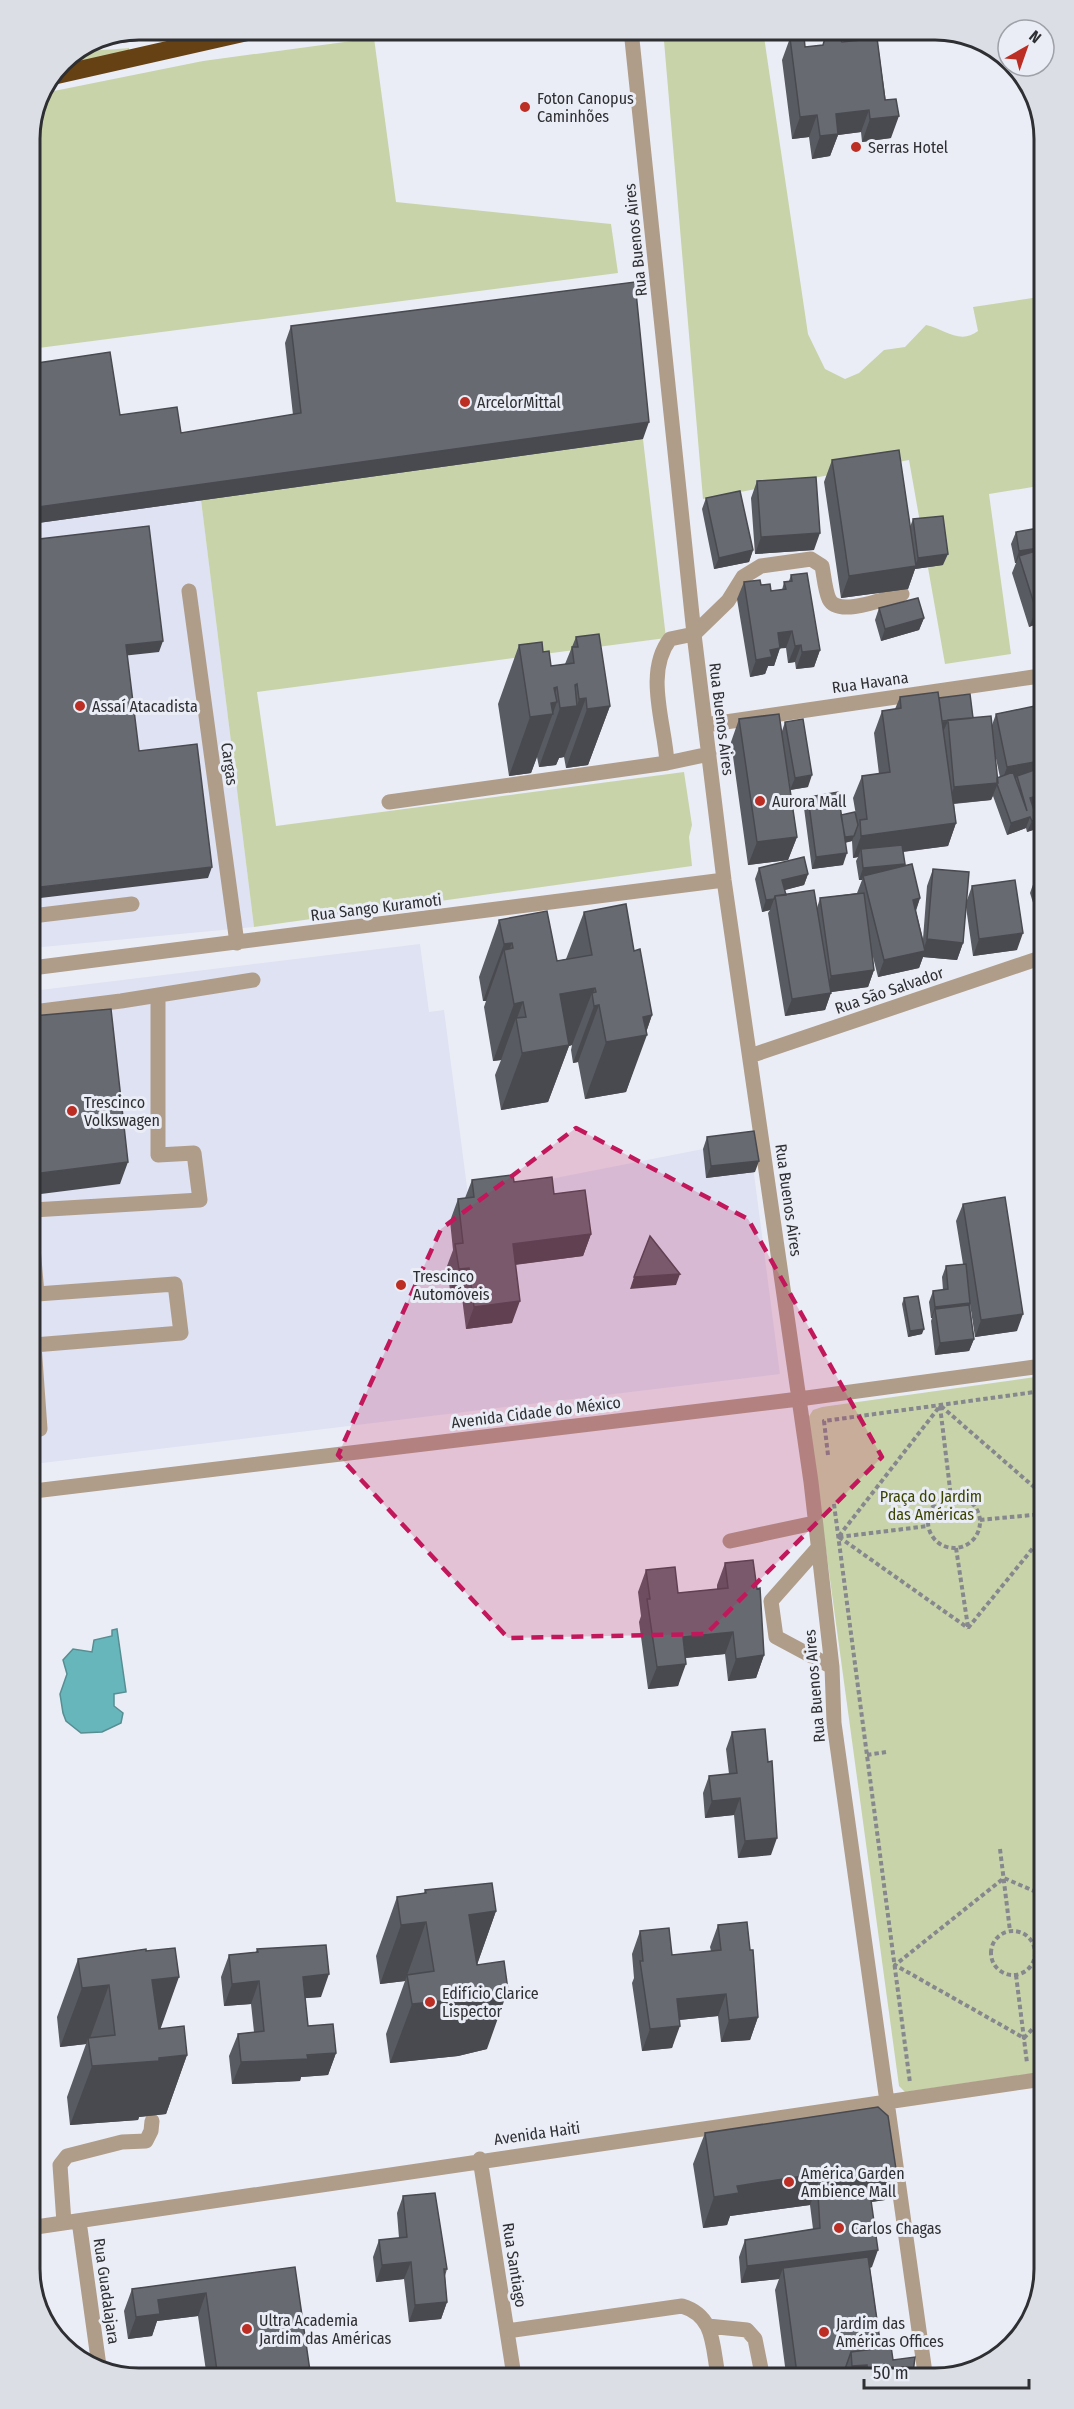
<svg xmlns="http://www.w3.org/2000/svg" width="1074" height="2409" font-family="'Fira Sans Condensed',sans-serif">
  <rect width="100%" height="100%" fill="#ebedf6"/>
  <path fill="#dee2f2" d="M201,500L254,927L32,948L31,524Z
    M420,944L429,1012L444,1010L468,1195L703,1149L750,1143L780,1374L34,1464L32,991Z"/>
  <path fill="#c9d3aa" d="M723,30H763L808,334L825,369L845,379L859,373L884,350L905,347L926,325C945,329 960,345 978,331L973,307L1039,297V486L989,494L1011,654L945,664L909,460L703,499L664,41Z
    M374,38L396,202L611,224L618,273L31,349L30,133L49,92L203,61Z
    M129,48V56L58,72C69,47 105,51 129,48Z
    M643,439L666,638L257,692L276,826L684,772L692,825L689,837L692,866L254,927L201,500Z
    M1042,1376L1043,2072L905,2092L899,2086L808,1418L813,1410L822,1407Z"/>
  <path fill="#67b6bb" stroke="#568e92" stroke-width="1.5" d="M117,1629L126,1692L114,1694V1706L123,1713L121,1723L102,1732L81,1733L66,1721L63,1713L60,1694L67,1674L63,1660L73,1649L92,1652L94,1640L112,1636V1630Z"/>
  <g fill="none" stroke-linecap="round" stroke-linejoin="round">
    <path stroke="#86888e" stroke-width="4" stroke-dasharray="4.5 3" stroke-linecap="butt" d="M940,1406L951,1497
      M941,1406L1042,1494
      M828,1455L824,1421L1042,1391
      M928 1522a26 26 0 1 1 52 0a26 26 0 1 1-52 0Z
      M834,1504L910,2083
      M980,1520L1042,1514
      M839,1536L940,1406
      M839,1537L968,1628
      M839,1537L928,1526
      M956,1548L968,1627
      M968,1628L1042,1537
      M867,1755L886,1752
      M1000,1849L1010,1931
      M1043,1895L1004,1878L895,1965L1024,2038L1043,2018
      M991 1953a22 22 0 1 1 44 0a22 22 0 1 1-44 0Z
      M1016,1975L1027,2063"/>
    <path stroke="#af9d8a" stroke-width="15" d="M631,30L694,634L724,880L811,1482L832,1667L834,1723L925,2373
      M189,591L237,943
      M705,725L1040,676
      M709,754L667,763C665,724 644,673 670,639L694,634L728,601L743,577L761,566L811,559L822,566C824,576 825,590 829,599C838,618 886,598 902,594
      M389,802L667,763
      M32,916L132,904
      M32,968L724,880
      M33,1012L121,1001L253,980
      M750,1056L1040,958
      M33,1210L200,1200L194,1153L158,1155V996
      M33,1248L37,1294L175,1284L181,1333L34,1345L40,1429L34,1430
      M34,1491L799,1399L1042,1366
      M730,1541L814,1523
      M817,1549L771,1601L776,1637L832,1667
      M480,2159L514,2376
      M79,2221L99,2366
      M64,2223L60,2165L67,2156L122,2142L146,2141L151,2131L152,2121
      M36,2227L1043,2079
      M708,2326L747,2330L755,2339L762,2374
      M507,2331L682,2306C715,2316 712,2345 718,2375"/>
    <path stroke="#7a5936" stroke-width="15" d="M102,37L174,30"/>
    <path stroke="#664114" stroke-width="18" d="M57,75L256,30"/>
  </g>
  <path fill="#595b62" fill-rule="evenodd" d="M858,30H876L891,138L862,142L861,132L838,135L830,156L812,159L809,137L792,139L782,60L790,38L805,47L823,45L855,40Z
    M291,326L643,439L31,524V364L120,415L181,433L293,415L285,343Z
    M832,460L910,527L913,519L943,565L915,569L908,589L841,598L824,482Z
    M757,481L814,550L755,554L751,498Z
    M706,498L753,550L749,562L714,569L702,509Z
    M1039,528V623L1029,627L1012,573L1016,563H1015L1011,544L1016,532Z
    M791,575L820,650L814,667L796,669L795,662L788,663L786,648H780L774,666H768L765,674L750,677L737,599L744,582L761,585L771,591L782,590L784,582L789,581Z
    M879,608L924,618L919,630L881,641L875,620Z
    M576,637L610,706L588,765L566,768L564,757L559,758L556,765L539,767L537,757L531,773L509,776L498,704L519,645L543,652L551,666L565,664Z
    M900,697L939,698L973,718L992,725L996,714L1040,705V806L1033,808L1037,819L1033,830L1027,832L1026,828L1007,835L993,796L991,800L954,804L956,823L948,846L903,852L905,864L904,867L920,898L916,911L923,939L927,886L933,869L967,900L972,886L1017,950L973,956L966,907L963,943L957,960L923,957L919,968L878,977L873,957L874,970L868,987L831,992L825,1010L785,1016L768,913L770,910L762,912L755,879L759,868L808,874L804,885L784,890L786,895L817,908L820,898L857,893L862,880H859L856,861L858,857L853,858L852,841L845,843L843,865L812,869L804,808L808,797L841,815H856L853,798L862,776L879,774L874,733L882,711L895,709ZM995,754L1000,777L997,778Z
    M739,719L782,731L785,722L808,787L790,790L787,767L797,837L788,860L748,865L731,742Z
    M1040,874V925L1030,893L1036,876Z
    M584,912L634,951L652,1015L626,1092L585,1099L578,1062L573,1063L571,1050L572,1045L569,1046L548,1102L501,1110L495,1075L501,1060L493,1061L484,1007L486,1001H483L479,977L499,920L557,961L566,959Z
    M707,1137L755,1172L706,1178L703,1149Z
    M472,1180L514,1182L554,1194L591,1234L583,1256L515,1265L512,1323L466,1329L461,1290L450,1291L447,1266L453,1250L450,1221L458,1199L465,1198Z
    M963,1204L1017,1331L975,1337L970,1304L974,1339L969,1351L935,1355L931,1321L932,1318H931L929,1302L933,1291L943,1290L942,1277L946,1266L963,1264L956,1221Z
    M904,1298L922,1334L908,1337L902,1304Z
    M725,1563L764,1655L756,1678L728,1681L725,1654L685,1658L678,1686L648,1689L639,1622L641,1616L638,1592L646,1570L678,1593L717,1589V1585Z
    M732,1732L768,1762L771,1855L738,1858L734,1815L705,1818L703,1793L709,1776L729,1774L726,1749Z
    M425,1890L496,1911L477,1965L487,2049L458,2056L390,2063L386,2034L405,1981L380,1984L376,1956L397,1897L424,1893Z
    M718,1925L758,2017L750,2040L721,2042L718,2016L679,2020L672,2048L642,2051L632,1983L634,1978L632,1954L640,1931L672,1955L711,1951L710,1947Z
    M257,1949L321,1997L305,1998L308,2026L336,2053L328,2075L301,2077L300,2081L232,2084L229,2056L238,2034L254,2032L251,2004L224,2006L221,1977L229,1955L256,1952Z
    M78,1959L160,2029L187,2055L166,2114L139,2117L138,2120L70,2125L67,2097L86,2044L60,2047L57,2017Z
    M878,2107L885,2200L871,2202L872,2267L870,2268L881,2348L893,2360L913,2373L786,2374L775,2290L779,2279L741,2283L739,2257L745,2240L813,2229L810,2205L730,2216L727,2225L703,2228L693,2164L705,2133Z
    M403,2196L447,2269L445,2276L447,2302L441,2319L409,2322L404,2279L376,2282L373,2257L379,2240L399,2238L397,2213Z
    M295,2267L311,2378H207L198,2316L157,2321L152,2336L128,2339L124,2311L132,2289Z"/>
  <path fill="#494a50" d="M869,110L861,132L838,135L830,156L812,159L820,136L836,114Z
    M817,115L809,137L792,139L800,117Z
    M899,116L891,138L862,142L870,119Z
    M649,422L643,439L31,524V508Z
    M820,533L814,550L755,554L761,537Z
    M1039,548V559L1019,556L1016,563H1015L1019,551Z
    M753,550L749,562L714,569L719,558Z
    M948,554L943,565L915,569L908,589L841,598L849,576L915,566L918,558Z
    M1039,608V623L1029,627L1036,610Z
    M924,618L919,630L881,641L885,629Z
    M792,631L786,648L774,649L780,648L774,666H768L765,674L750,677L756,660L778,633Z
    M163,641L159,652L122,656L126,645Z
    M801,645L795,662L788,663L795,646Z
    M820,650L814,667L796,669L802,652Z
    M577,684L569,707L577,706L579,699L586,698L564,757L559,758L556,765L539,767L560,708L575,685Z
    M557,687L552,703L557,702L531,773L509,776L530,717L554,688Z
    M610,706L588,765L566,768L587,709Z
    M948,721L943,732L940,722Z
    M1040,761V776H1017L1015,781L1001,784L1007,767Z
    M812,775L808,787L790,790L795,778Z
    M998,783L991,800L948,804L954,787Z
    M1040,795V806L1027,810L1030,798Z
    M1030,817L1026,828L1007,835L1011,823Z
    M1037,819L1033,830L1027,832L1032,821Z
    M956,823L948,846L861,857V849L858,857L853,858L861,836Z
    M854,836L852,841L843,843L845,837Z
    M797,837L788,860L748,865L757,842Z
    M847,853L843,865L812,869L816,857Z
    M905,864L900,875L863,876L862,880H859L863,868Z
    M212,867L208,878L32,899V888Z
    M808,874L804,885L778,892L782,880Z
    M920,898L914,915L913,900Z
    M774,899L770,910L762,912L766,900Z
    M1023,933L1017,950L973,956L979,939Z
    M927,939L963,943L957,960L923,957L919,968L878,977L884,960L923,951Z
    M512,943L506,959L504,950L486,1001H483L504,944Z
    M874,970L868,987L825,993L831,976Z
    M595,988L592,996V993L572,1045L569,1046L548,1102L501,1110L522,1053L560,994Z
    M831,993L825,1010L785,1016L792,999Z
    M523,1002L516,1021V1018L501,1060L493,1061L514,1004Z
    M599,1005L578,1062L573,1063L594,1006Z
    M652,1015L645,1035H647L626,1092L585,1099L606,1042L643,1017Z
    M759,1161L755,1172L706,1178L711,1166Z
    M128,1162L120,1184L33,1195V1174Z
    M591,1234L583,1256L504,1266L513,1244Z
    M469,1268L461,1290L450,1291L459,1269Z
    M680,1274L676,1285L630,1289L634,1277Z
    M520,1301L512,1323L466,1329L474,1307Z
    M970,1303L966,1314L935,1309L932,1318H931L935,1307Z
    M1023,1314L1017,1331L975,1337L981,1320Z
    M924,1329L922,1334L908,1337L910,1331Z
    M974,1339L969,1351L935,1355L940,1343Z
    M733,1632L725,1654L675,1659L683,1637Z
    M764,1655L756,1678L728,1681L736,1659Z
    M686,1664L678,1686L648,1689L657,1667Z
    M740,1798L734,1815L705,1818L712,1801Z
    M777,1838L771,1855L738,1858L745,1841Z
    M496,1911L475,1970L469,1915Z
    M426,1922L405,1981L380,1984L401,1925Z
    M329,1974L321,1997L294,1999L303,1977Z
    M179,1977L158,2036L152,1980Z
    M259,1981L251,2004L224,2006L232,1984Z
    M109,1985L89,2041L88,2038L86,2044L60,2047L82,1988Z
    M508,1990L487,2049L458,2056L390,2063L412,2004Z
    M726,1994L718,2016L669,2021L677,1999Z
    M758,2017L750,2040L721,2042L729,2020Z
    M680,2026L672,2048L642,2051L650,2029Z
    M336,2053L328,2075L301,2077L300,2081L232,2084L241,2062Z
    M187,2055L166,2114L139,2117L138,2120L70,2125L92,2066Z
    M896,2169L885,2200L819,2210L818,2194L823,2179Z
    M822,2173L810,2205L730,2216L727,2225L703,2228L714,2197L737,2186Z
    M878,2250L872,2267L784,2278L783,2268L779,2279L741,2283L747,2266Z
    M411,2262L404,2279L376,2282L382,2265Z
    M206,2293L198,2316L157,2321L152,2336L128,2339L136,2317L158,2300Z
    M447,2302L441,2319L409,2322L415,2305Z
    M867,2365L863,2374H849L852,2366Z
    M845,2369L843,2374H801Z"/>
  <path fill="#686a72" stroke="#494a50" stroke-width="1.5" d="M859,30H876L885,100L896,99L899,116L870,119L869,110L836,114L838,134L820,136L817,115L800,117L790,38L804,36L805,47L823,45L825,38L831,34L838,36L842,42L860,40Z
    M635,282L649,422L31,508V364L110,352L120,415L177,407L181,433L301,413L291,326Z
    M899,450L916,566L849,576L832,460Z
    M816,477L820,533L761,537L757,481Z
    M740,491L753,550L719,558L706,498Z
    M943,516L948,554L918,558L913,519Z
    M149,526L163,641L126,645L139,751L197,744L212,867L32,888L31,540Z
    M1039,528V548L1019,551L1016,532Z
    M1039,550V608L1036,610L1019,556Z
    M807,573L820,650L802,652L801,645L795,646L792,631L778,633L780,648L770,650L772,657L756,660L744,582L760,580L761,585L770,584L771,591L786,589L784,582L792,581L791,575Z
    M918,598L924,618L885,629L879,608Z
    M599,634L610,706L587,709L586,698L579,699L577,684L575,685L577,706L560,708L557,687L554,688L557,702L551,703L553,714L530,717L519,645L542,642L543,652L549,651L551,666L574,663L572,647H578L576,637Z
    M938,692L956,823L861,836L860,820L867,819L862,776L890,772L882,711L901,708L900,697Z
    M970,694L973,718L942,721L939,698Z
    M1040,705V761L1007,767L996,714Z
    M779,714L797,837L757,842L739,719Z
    M991,716L998,783L954,787L948,720Z
    M803,719L812,775L795,778L785,722Z
    M1040,768V795L1030,798L1037,819L1032,821L1030,817L1011,823L997,784V778L1013,772L1027,811L1017,776Z
    M838,792L847,853L816,857L808,797Z
    M855,812L858,825L854,836L845,837L841,815Z
    M902,845L905,864L863,868L861,849Z
    M804,857L808,874L782,880L786,895L775,896L774,899L766,900L759,868Z
    M912,864L920,898L913,900L925,951L884,960L863,876Z
    M933,869L969,872L963,943L927,939Z
    M1040,874V888L1036,876Z
    M1015,880L1023,933L979,939L972,886Z
    M814,890L831,993L792,999L775,896Z
    M864,893L874,970L831,976L820,898Z
    M626,904L634,951L640,949L652,1015L643,1017L647,1035L606,1042L599,1005L594,1006L592,993L596,992L595,988L560,994L569,1045L522,1053L516,1018L526,1017L523,1002L514,1004L504,950L513,948L512,943L504,944L499,920L547,911L557,961L592,955L584,912Z
    M111,1009L128,1162L33,1174V1016Z
    M754,1131L759,1161L711,1166L707,1137Z
    M513,1175L514,1182L552,1177L554,1194L585,1190L591,1234L513,1244L520,1301L474,1307L469,1268L459,1269L455,1244L463,1243L458,1199L474,1197L472,1180Z
    M1005,1197L1023,1314L981,1320L963,1204Z
    M650,1236L680,1274L634,1277Z
    M966,1264L970,1303L935,1307L933,1291L948,1289L946,1266Z
    M918,1296L924,1329L910,1331L904,1298Z
    M969,1305L974,1339L940,1343L935,1309Z
    M753,1560L757,1589L760,1588L764,1655L736,1659L733,1632L683,1637L686,1664L657,1667L647,1599H650L646,1570L675,1567L678,1593L728,1588L725,1563Z
    M765,1729L768,1762L772,1761L777,1838L745,1841L740,1798L712,1801L709,1776L737,1773L732,1732Z
    M492,1883L496,1911L469,1915L477,1965L504,1961L508,1990L480,1997L412,2004L407,1975L434,1971L426,1922L401,1925L397,1897L426,1893L425,1890Z
    M747,1922L750,1950H753L758,2017L729,2020L726,1994L677,1999L680,2026L650,2029L640,1961H643L640,1931L669,1928L672,1955L721,1950L718,1925Z
    M326,1945L329,1974L303,1977L308,2026L333,2024L336,2053L307,2055L308,2059L241,2062L238,2034L264,2031L259,1981L232,1984L229,1955L258,1952L257,1949Z
    M175,1948L179,1977L152,1980L159,2029L184,2026L187,2055L159,2058V2061L92,2066L88,2038L115,2035L109,1985L82,1988L78,1959L146,1949V1951Z
    M878,2107L888,2116L896,2169L823,2179L822,2173L737,2186L739,2193L714,2197L705,2133Z
    M869,2186L878,2250L747,2266L745,2240L820,2228L818,2194Z
    M435,2193L447,2269H444L447,2302L415,2305L411,2262L382,2265L379,2240L407,2237L403,2196Z
    M868,2257L881,2348L851,2352L845,2369L797,2374L783,2268Z
    M295,2267L311,2378H218L206,2293L158,2300L160,2314L136,2317L132,2289Z
    M891,2346L893,2360L915,2357L913,2373L868,2374L867,2365L852,2366L851,2352Z"/>
  <path fill="#c2185b" fill-opacity="0.2" stroke="#c2185b" stroke-width="4.5" stroke-dasharray="12 8" stroke-linejoin="round" d="M576,1128L748,1219L882,1457L706,1634L508,1638L338,1455L441,1229Z"/>
  <g fill="#bc2e23" stroke="#ebedf6" stroke-width="2">
    <circle cx="525" cy="107" r="6"/>
    <circle cx="856" cy="147" r="6"/>
    <circle cx="465" cy="402" r="6"/>
    <circle cx="80" cy="706" r="6"/>
    <circle cx="760" cy="801" r="6"/>
    <circle cx="72" cy="1111" r="6"/>
    <circle cx="401" cy="1285" r="6"/>
    <circle cx="430" cy="2002" r="6"/>
    <circle cx="789" cy="2182" r="6"/>
    <circle cx="839" cy="2228" r="6"/>
    <circle cx="247" cy="2329" r="6"/>
    <circle cx="824" cy="2332" r="6"/>
  </g>
  <g text-anchor="middle" stroke-width="6" stroke-linejoin="round" paint-order="stroke">
    <g font-size="16" fill="#2e2f32" stroke="#ebedf6" text-anchor="start">
      <text x="537" y="104">Foton Canopus<tspan x="537" dy="18">Caminhões</tspan></text>
      <text x="868" y="153">Serras Hotel</text>
      <text x="477" y="408">ArcelorMittal</text>
      <text x="92" y="712">Assaí Atacadista</text>
      <text x="772" y="807">Aurora Mall</text>
      <text x="84" y="1108">Trescinco<tspan x="84" dy="18">Volkswagen</tspan></text>
      <text x="413" y="1282">Trescinco<tspan x="413" dy="18">Automóveis</tspan></text>
      <text x="442" y="1999">Edifício Clarice<tspan x="442" dy="18">Lispector</tspan></text>
      <text x="801" y="2179">América Garden<tspan x="801" dy="18">Ambience Mall</tspan></text>
      <text x="851" y="2234">Carlos Chagas</text>
      <text x="259" y="2326">Ultra Academia<tspan x="259" dy="18">Jardim das Américas</tspan></text>
      <text x="836" y="2329">Jardim das<tspan x="836" dy="18">Américas Offices</tspan></text>
    </g>
    <g font-size="16" fill="#2e2f32" stroke="#ebedf6">
      <text transform="translate(635 240) rotate(-96)" y="6">Rua Buenos Aires</text>
      <text transform="translate(870 682) rotate(-8)" y="6">Rua Havana</text>
      <text transform="translate(722 719) rotate(83)" y="6">Rua Buenos Aires</text>
      <text transform="translate(230 764) rotate(82)" y="6">Cargas</text>
      <text transform="translate(376 907) rotate(-7)" y="6">Rua Sango Kuramoti</text>
      <text transform="translate(889 990) rotate(-19)" y="6">Rua São Salvador</text>
      <text transform="translate(789 1200) rotate(82)" y="6">Rua Buenos Aires</text>
      <text transform="translate(536 1412) rotate(-7)" y="6">Avenida Cidade do México</text>
      <text transform="translate(814 1686) rotate(-95)" y="6">Rua Buenos Aires</text>
      <text transform="translate(537 2133) rotate(-8)" y="6">Avenida Haiti</text>
      <text transform="translate(515 2265) rotate(81)" y="6">Rua Santiago</text>
      <text transform="translate(107 2291) rotate(82)" y="6">Rua Guadalajara</text>
    </g>
    <g font-size="16" fill="#3a4400" stroke="#ebedf6">
      <text x="931" y="1502">Praça do Jardim<tspan x="931" dy="18">das Américas</tspan></text>
    </g>
  </g>
  <path d="M0 0H1074V2409H0ZM139 40H935A99 99 0 0 1 1034 139V2269A99 99 0 0 1 935 2368H139A99 99 0 0 1 40 2269V139A99 99 0 0 1 139 40Z" fill="#dcdee6" fill-rule="evenodd"/>
  <path fill="none" stroke="#2e2f32" stroke-width="3" d="M139 40H935A99 99 0 0 1 1034 139V2269A99 99 0 0 1 935 2368H139A99 99 0 0 1 40 2269V139A99 99 0 0 1 139 40Z"/>
  <g transform="translate(1026 48) rotate(40)"><circle r="28" fill="#ebedf6" stroke="#9fa1a8" stroke-width="1.5"/>
  <path d="M0-4.5L10 22L0 15L-10 22Z" fill="#bc2e23"/>
  <text y="-9" font-size="16" font-weight="bold" text-anchor="middle" fill="#2e2f32">N</text>
  </g>
  <path d="M864 2379v9h165v-9" fill="none" stroke="#2e2f32" stroke-width="3"/>
  <text x="873" y="2379" font-size="18" fill="#2e2f32" stroke="#ebedf6" stroke-width="4.5" paint-order="stroke">50 m</text>
</svg>
